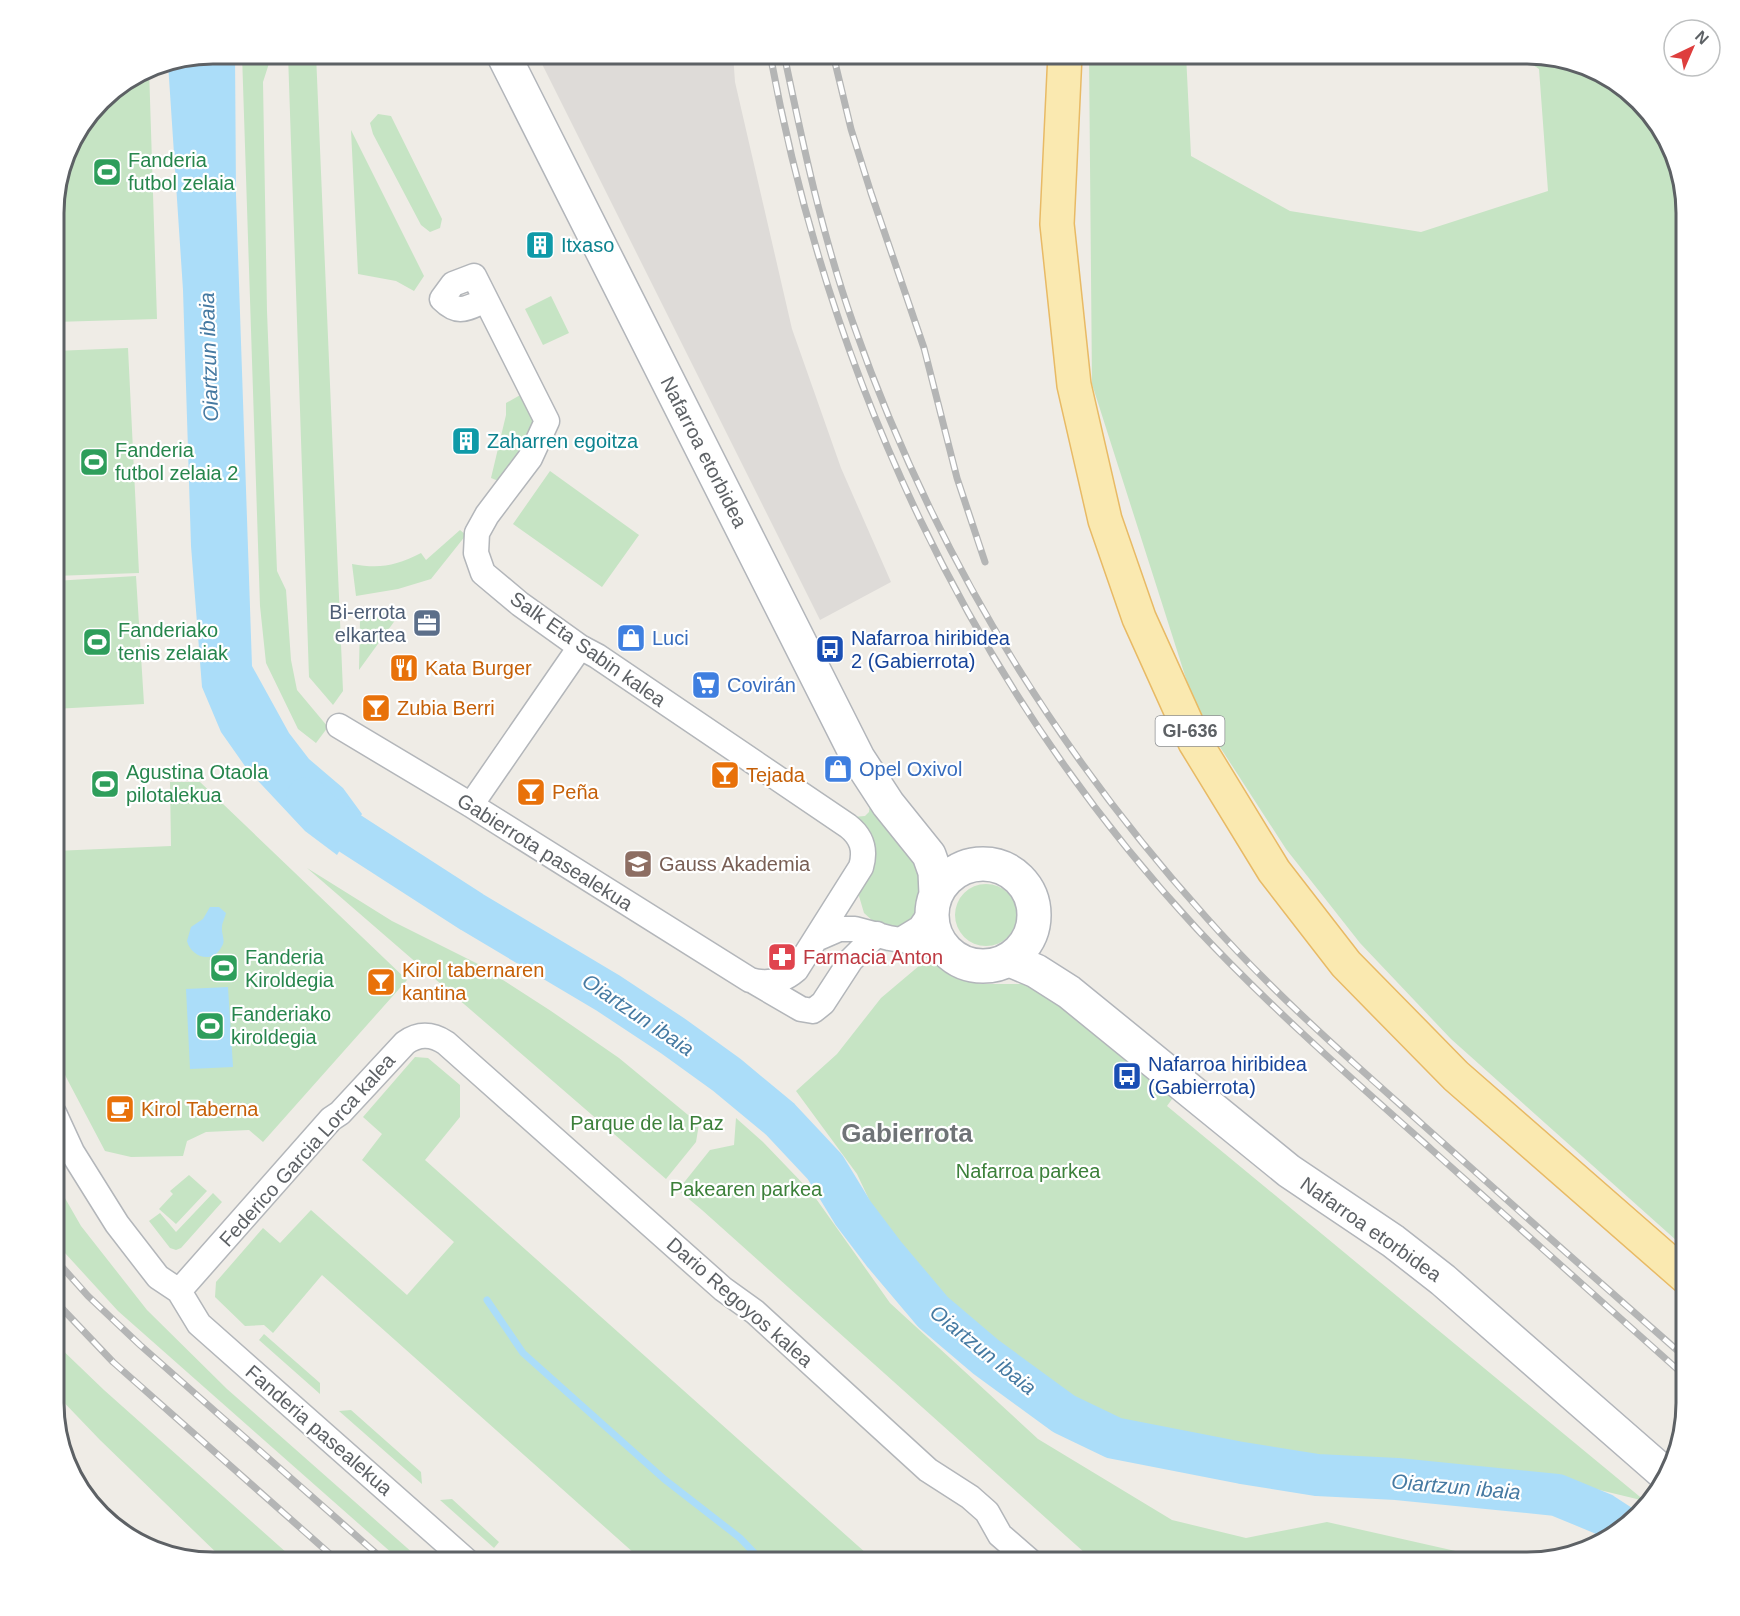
<svg xmlns="http://www.w3.org/2000/svg" width="1740" height="1616" font-family="Helvetica,sans-serif">
  <rect width="100%" height="100%" fill="#efece6"/>
  <path fill="#dedbd8" d="M537,54H733L735,82L792,329L841,468L891,582L820,620Z"/>
  <path fill="#c6e4c4" d="M242,54H272L263,82L267,311L277,571L286,590L291,660L297,690L328,727L316,743L298,729L266,663L260,606Z
    M288,54H316L343,691L333,705L309,677Z
    M1089,54H1186L1191,156L1290,211L1421,232L1548,191L1539,69L1517,54H1537L1597,70L1640,101L1674,152L1686,203V1249L1451,1039L1360,943L1286,849L1196,710L1092,384Z
    M149,68L157,319L54,322V202L71,142L108,94Z
    M378,114L391,116L442,219L440,228L430,232L421,225L373,134L370,123Z
    M351,130L424,276L414,291L396,281L358,274Z
    M551,296L569,333L543,345L525,309Z
    M128,348L139,573L54,576V351Z
    M522,394L537,425L501,482L491,478L506,415V403Z
    M550,471L639,535L602,587L513,524Z
    M460,530L466,535L431,579L398,589L356,596L352,564C380,569 395,566 421,553L426,560Z
    M136,576L144,704L54,709V581Z
    M404,608L359,670L360,619Z
    M170,782H200L407,980L263,1142L249,1130L206,1132L187,1141L183,1156L131,1157L105,1151L66,1077L54,1048V851L171,846Z
    M870,800L920,861L923,902L915,918L900,927L885,926L874,922L864,913L859,896L861,883L853,817L865,816L869,812Z
    M307,868L392,921L478,964L551,1011L619,1058L699,1124L696,1142L666,1179Z
    M955 915a31 31 0 1 1 62 0a31 31 0 1 1-62 0Z
    M926,960L980,984H1044L1175,1095L1167,1106L1645,1501L1550,1478L1424,1465L1318,1459L1201,1450L1094,1422L1029,1380L966,1328L913,1275L882,1227L857,1174L796,1091L837,1054L881,998Z
    M415,1057L428,1058L460,1085V1117L425,1160L876,1562H644L322,1275L273,1333L264,1325L245,1326L215,1297L216,1282L263,1228L280,1243L311,1210L407,1295L454,1242L362,1160L382,1134L363,1117Z
    M736,1118L763,1142L812,1193L890,1303L1038,1439L1172,1520L1246,1538L1327,1522L1482,1557L1533,1561L1095,1562L702,1210L678,1190L710,1150L734,1145Z
    M189,1175L207,1191L176,1224L159,1209L173,1194L170,1191Z
    M54,1179L81,1226L147,1310L227,1389L423,1562H402L118,1311L54,1241Z
    M213,1193L222,1202L181,1248L176,1250L170,1248L149,1221L160,1213L176,1232Z
    M264,1334L320,1383V1394L259,1340Z
    M54,1342L104,1390L297,1562H226L100,1440L54,1392Z
    M351,1410L421,1472L422,1484L339,1411Z
    M452,1499L499,1542L494,1548L440,1500Z"/>
  <path fill="#abddf9" d="M213,54H235L236,195L252,666L289,733L309,759L343,788L362,814L337,855L305,831L247,769L221,732L202,687L191,546L183,290L168,63Z
    M210,907H219L226,913C225,918 222,923 222,927C221,934 226,940 222,946C213,965 191,957 187,941L191,927L203,919Z
    M228,987L233,1067L190,1069L186,989Z"/>
  <g fill="none" stroke-linecap="round" stroke-linejoin="round">
    <path stroke="#abddf9" stroke-width="7" d="M487,1300L523,1353L664,1479L740,1538L763,1562"/>
    <path stroke="#abddf9" stroke-width="42" d="M307,798L321,813L351,834L472,912L608,993L673,1036L727,1075L780,1119L825,1167L853,1213L884,1254L933,1312L986,1357L1064,1414L1114,1438L1242,1463L1317,1475L1397,1479L1557,1495L1603,1514L1623,1527"/>
    <g stroke="#b3b6ba" stroke-width="27">
      <path id="street" d="M339,726L471,805L750,980C767,985 782,982 796,970L861,867C866,850 862,837 848,826L597,656L580,647L520,604L483,573L476,553L477,533L487,515L530,458L547,421L474,276L453,284L442,299C459,316 467,308 486,300
        M471,805L580,647
        M816,939L839,929H855L889,938L943,947
        M902,939L920,928L931,912
        M753,981L801,1009L813,1011L823,1003L851,960L877,934
        M54,1113L72,1152L117,1224L158,1277L179,1291L199,1324L468,1562
        M179,1291L331,1119L340,1113L405,1043C419,1033 432,1034 446,1043L723,1289L755,1312L928,1470L970,1497L987,1512L1000,1535L1031,1562"/>
    </g>
    <g stroke="#b2b5ba" stroke-width="36">
      <path id="secondary" d="M503,54L858,758L888,804L929,855L935,872L936,894
        M932 915a51 51 0 1 1 102 0a51 51 0 1 1-102 0Z
        M1010,960L1036,971L1069,992L1289,1171L1393,1241L1443,1280L1666,1475"/>
    </g>
    <g stroke="#e8ba65" stroke-width="36">
      <path id="primary" d="M1065,54L1057,224L1074,385L1105,520L1139,618L1195,742L1274,871L1346,964L1456,1076L1686,1277"/>
    </g>
    <use href="#street" stroke="#fff" stroke-width="24"/>
    <use href="#secondary" stroke="#fff" stroke-width="33"/>
    <use href="#primary" stroke="#fae9b0" stroke-width="33"/>
    <g stroke="#b4b5b5" stroke-width="7">
      <path id="rail" d="M770,54C830,379 971,685 1197,929C1271,1008 1352,1079 1432,1150C1517,1226 1601,1301 1686,1377
        M784,54C803,145 822,235 853,323C930,543 1049,743 1205,916C1272,992 1348,1058 1423,1125C1510,1203 1598,1281 1686,1358
        M833,54L851,129L871,193L924,348L957,478L985,562
        M54,1258L88,1296L140,1345L386,1562
        M54,1300L113,1362L339,1562"/>
    </g>
    <use href="#rail" stroke="#fff" stroke-width="4.5" stroke-dasharray="14" stroke-linecap="butt"/>
  </g>
  <defs>
    <g id="stadium-square" transform="scale(1.5)"><rect x="-9" y="-9" width="18" height="18" rx="4" fill="#2e9e5b" stroke="#fff"/><path d="M0-5a6.5 5 0 1 0 0 10a6.5 5 0 1 0 0-10ZM-3.5-1.8h7v3.6h-7Z" fill="#fff"/></g>
    <g id="building-square" transform="scale(1.5)"><rect x="-9" y="-9" width="18" height="18" rx="4" fill="#0f9aa8" stroke="#fff"/><path d="M-4-6H4V6H1V3H-1V6H-4ZM-2.5-4.3h1.7v1.8h-1.7ZM.8-4.3h1.7v1.8H.8ZM-2.5-1h1.7V.8h-1.7ZM.8-1h1.7V.8H.8Z" fill="#fff"/></g>
    <g id="office-square" transform="scale(1.5)"><rect x="-9" y="-9" width="18" height="18" rx="4" fill="#5c6f8a" stroke="#fff"/><path d="M-6-3h4V-5.5h4V-3h4V5H-6ZM-1-4.5V-3h2v-1.5ZM-6 0V1H6V0Z" fill="#fff"/></g>
    <g id="shop-square" transform="scale(1.5)"><rect x="-9" y="-9" width="18" height="18" rx="4" fill="#3f7fe0" stroke="#fff"/><path d="M-5-2.5h2.3a2.7 3.5 0 0 1 5.4 0H5L5.5 6h-11ZM-1.5-2.5h3a1.5 2.3 0 0 0-3 0Z" fill="#fff"/></g>
    <g id="bus-square" transform="scale(1.5)"><rect x="-9" y="-9" width="18" height="18" rx="4" fill="#1a4fb4" stroke="#fff"/><path d="M-5-6H5V4H4V6H2V4H-2V6H-4V4H-5ZM-3.5-4V0h7V-4ZM-3.5 1.2v1.5H-2V1.2ZM2 1.2v1.5H3.5V1.2Z" fill="#fff"/></g>
    <g id="restaurant-square" transform="scale(1.5)"><rect x="-9" y="-9" width="18" height="18" rx="4" fill="#e8710a" stroke="#fff"/><path d="M-5-6h1v4h1v-4h1v4h1v-4h1v5L-1.5 .5V6h-2V.5L-5-1ZM5-6V6H3V1.5H1.5Q1.5-4 5-6Z" fill="#fff"/></g>
    <g id="supermarket-square" transform="scale(1.5)"><rect x="-9" y="-9" width="18" height="18" rx="4" fill="#3f7fe0" stroke="#fff"/><path d="M-6-5.5h2.5l.6 2H6L4.5 2H-2.5L-4.4-4H-6ZM-1.5 3.2a1.3 1.3 0 1 0 .1 0ZM3 3.2a1.3 1.3 0 1 0 .1 0Z" fill="#fff"/></g>
    <g id="bar-square" transform="scale(1.5)"><rect x="-9" y="-9" width="18" height="18" rx="4" fill="#e8710a" stroke="#fff"/><path d="M-6-5H6L.8 .8V4.5H3.5V6h-7V4.5H-.8V.8Z" fill="#fff"/></g>
    <g id="school-square" transform="scale(1.5)"><rect x="-9" y="-9" width="18" height="18" rx="4" fill="#8d6e63" stroke="#fff"/><path d="M0-5L7-2L0 1L-7-2ZM-4 1L0 2.5L4 1V4Q0 6-4 4Z" fill="#fff"/></g>
    <g id="pharmacy-square" transform="scale(1.5)"><rect x="-9" y="-9" width="18" height="18" rx="4" fill="#e0444e" stroke="#fff"/><path d="M-2-6h4v4h4v4h-4v4h-4v-4h-4v-4h4Z" fill="#fff"/></g>
    <g id="cafe-square" transform="scale(1.5)"><rect x="-9" y="-9" width="18" height="18" rx="4" fill="#e8710a" stroke="#fff"/><path d="M-5.5-4.5H6V0H3Q3 3.5 0 3.5H-2.5Q-5.5 3.5-5.5 0ZM3-3.2v2h1.7v-2ZM-6 4.5H4V6H-6Z" fill="#fff"/></g>
  </defs>
  <g fill-rule="evenodd">
    <use href="#stadium-square" x="107" y="172"/>
    <use href="#building-square" x="540" y="245"/>
    <use href="#building-square" x="466" y="441"/>
    <use href="#stadium-square" x="94" y="462"/>
    <use href="#office-square" x="427" y="623"/>
    <use href="#shop-square" x="631" y="638"/>
    <use href="#stadium-square" x="97" y="642"/>
    <use href="#bus-square" x="830" y="649"/>
    <use href="#restaurant-square" x="404" y="668"/>
    <use href="#supermarket-square" x="706" y="685"/>
    <use href="#bar-square" x="376" y="708"/>
    <use href="#shop-square" x="838" y="769"/>
    <use href="#bar-square" x="725" y="775"/>
    <use href="#stadium-square" x="105" y="784"/>
    <use href="#bar-square" x="531" y="792"/>
    <use href="#school-square" x="638" y="864"/>
    <use href="#pharmacy-square" x="782" y="957"/>
    <use href="#stadium-square" x="224" y="968"/>
    <use href="#bar-square" x="381" y="982"/>
    <use href="#stadium-square" x="210" y="1026"/>
    <use href="#bus-square" x="1127" y="1076"/>
    <use href="#cafe-square" x="120" y="1109"/>
  </g>
  <g text-anchor="middle" stroke-width="4.5" stroke-linejoin="round" paint-order="stroke">
    <rect fill="#fff" stroke="#8e9093" stroke-width="1.5" x="1155.5" y="716" width="69" height="30" rx="4.5"/>
    <g font-size="18" font-weight="bold" fill="#5d6165">
      <text x="1190" y="737">GI-636</text>
    </g>
    <g font-size="20" fill="#27864d" stroke="#fff" text-anchor="start">
      <text x="128" y="167">Fanderia<tspan x="128" dy="23">futbol zelaia</tspan></text>
      <text x="115" y="457">Fanderia<tspan x="115" dy="23">futbol zelaia 2</tspan></text>
      <text x="118" y="637">Fanderiako<tspan x="118" dy="23">tenis zelaiak</tspan></text>
      <text x="126" y="779">Agustina Otaola<tspan x="126" dy="23">pilotalekua</tspan></text>
      <text x="245" y="964">Fanderia<tspan x="245" dy="23">Kiroldegia</tspan></text>
      <text x="231" y="1021">Fanderiako<tspan x="231" dy="23">kiroldegia</tspan></text>
    </g>
    <g font-size="20" fill="#0d838f" stroke="#fff" text-anchor="start">
      <text x="561" y="252">Itxaso</text>
      <text x="487" y="448">Zaharren egoitza</text>
    </g>
    <g font-size="20" fill="#5d6165" stroke="#fff">
      <text transform="translate(704 452) rotate(63)" y="7">Nafarroa etorbidea</text>
      <text transform="translate(588 649) rotate(35)" y="7">Salk Eta Sabin kalea</text>
      <text transform="translate(545 852) rotate(32)" y="7">Gabierrota pasealekua</text>
      <text transform="translate(307 1150) rotate(-48)" y="7">Federico Garcia Lorca kalea</text>
      <text transform="translate(1371 1229) rotate(35)" y="7">Nafarroa etorbidea</text>
      <text transform="translate(740 1302) rotate(41)" y="7">Dario Regoyos kalea</text>
      <text transform="translate(319 1430) rotate(41)" y="7">Fanderia pasealekua</text>
    </g>
    <g font-size="20" fill="#4e5e75" stroke="#fff" text-anchor="end">
      <text x="406" y="619">Bi-errota<tspan x="406" dy="23">elkartea</tspan></text>
    </g>
    <g font-size="20" fill="#366cbe" stroke="#fff" text-anchor="start">
      <text x="652" y="645">Luci</text>
      <text x="727" y="692">Covirán</text>
      <text x="859" y="776">Opel Oxivol</text>
    </g>
    <g font-size="20" fill="#164399" stroke="#fff" text-anchor="start">
      <text x="851" y="645">Nafarroa hiribidea<tspan x="851" dy="23">2 (Gabierrota)</tspan></text>
      <text x="1148" y="1071">Nafarroa hiribidea<tspan x="1148" dy="23">(Gabierrota)</tspan></text>
    </g>
    <g font-size="20" fill="#c56008" stroke="#fff" text-anchor="start">
      <text x="425" y="675">Kata Burger</text>
      <text x="397" y="715">Zubia Berri</text>
      <text x="746" y="782">Tejada</text>
      <text x="552" y="799">Peña</text>
      <text x="402" y="977">Kirol tabernaren<tspan x="402" dy="23">kantina</tspan></text>
      <text x="141" y="1116">Kirol Taberna</text>
    </g>
    <g font-size="20" fill="#785e54" stroke="#fff" text-anchor="start">
      <text x="659" y="871">Gauss Akademia</text>
    </g>
    <g font-size="20" fill="#be3a42" stroke="#fff" text-anchor="start">
      <text x="803" y="964">Farmacia Anton</text>
    </g>
    <g font-size="20" fill="#3c803a" stroke="#fff">
      <text x="647" y="1130">Parque de la Paz</text>
      <text x="1028" y="1178">Nafarroa parkea</text>
      <text x="746" y="1196">Pakearen parkea</text>
    </g>
    <g font-size="21" font-style="italic" fill="#467aa2" stroke="#fff">
      <text transform="translate(209 357) rotate(-92)" y="7">Oiartzun ibaia</text>
      <text transform="translate(638 1015) rotate(34)" y="7">Oiartzun ibaia</text>
      <text transform="translate(983 1350) rotate(39)" y="7">Oiartzun ibaia</text>
      <text transform="translate(1456 1487) rotate(5)" y="7">Oiartzun ibaia</text>
    </g>
    <g font-size="26" font-weight="bold" fill="#6f7377" stroke="#fff">
      <text x="907" y="1142">Gabierrota</text>
    </g>
  </g>
  <path d="M0 0H1740V1616H0ZM213 64H1527A149 149 0 0 1 1676 213V1403A149 149 0 0 1 1527 1552H213A149 149 0 0 1 64 1403V213A149 149 0 0 1 213 64Z" fill="#fff" fill-rule="evenodd"/>
  <path fill="none" stroke="#5d6165" stroke-width="3" d="M213 64H1527A149 149 0 0 1 1676 213V1403A149 149 0 0 1 1527 1552H213A149 149 0 0 1 64 1403V213A149 149 0 0 1 213 64Z"/>
  <g transform="translate(1692 48) rotate(44)"><circle r="28" fill="#ffffff" stroke="#bec0c1" stroke-width="1.5"/>
  <path d="M0-4.5L10 22L0 15L-10 22Z" fill="#de3e3d"/>
  <text y="-9" font-size="16" font-weight="bold" text-anchor="middle" fill="#5d6165">N</text>
  </g>
</svg>
